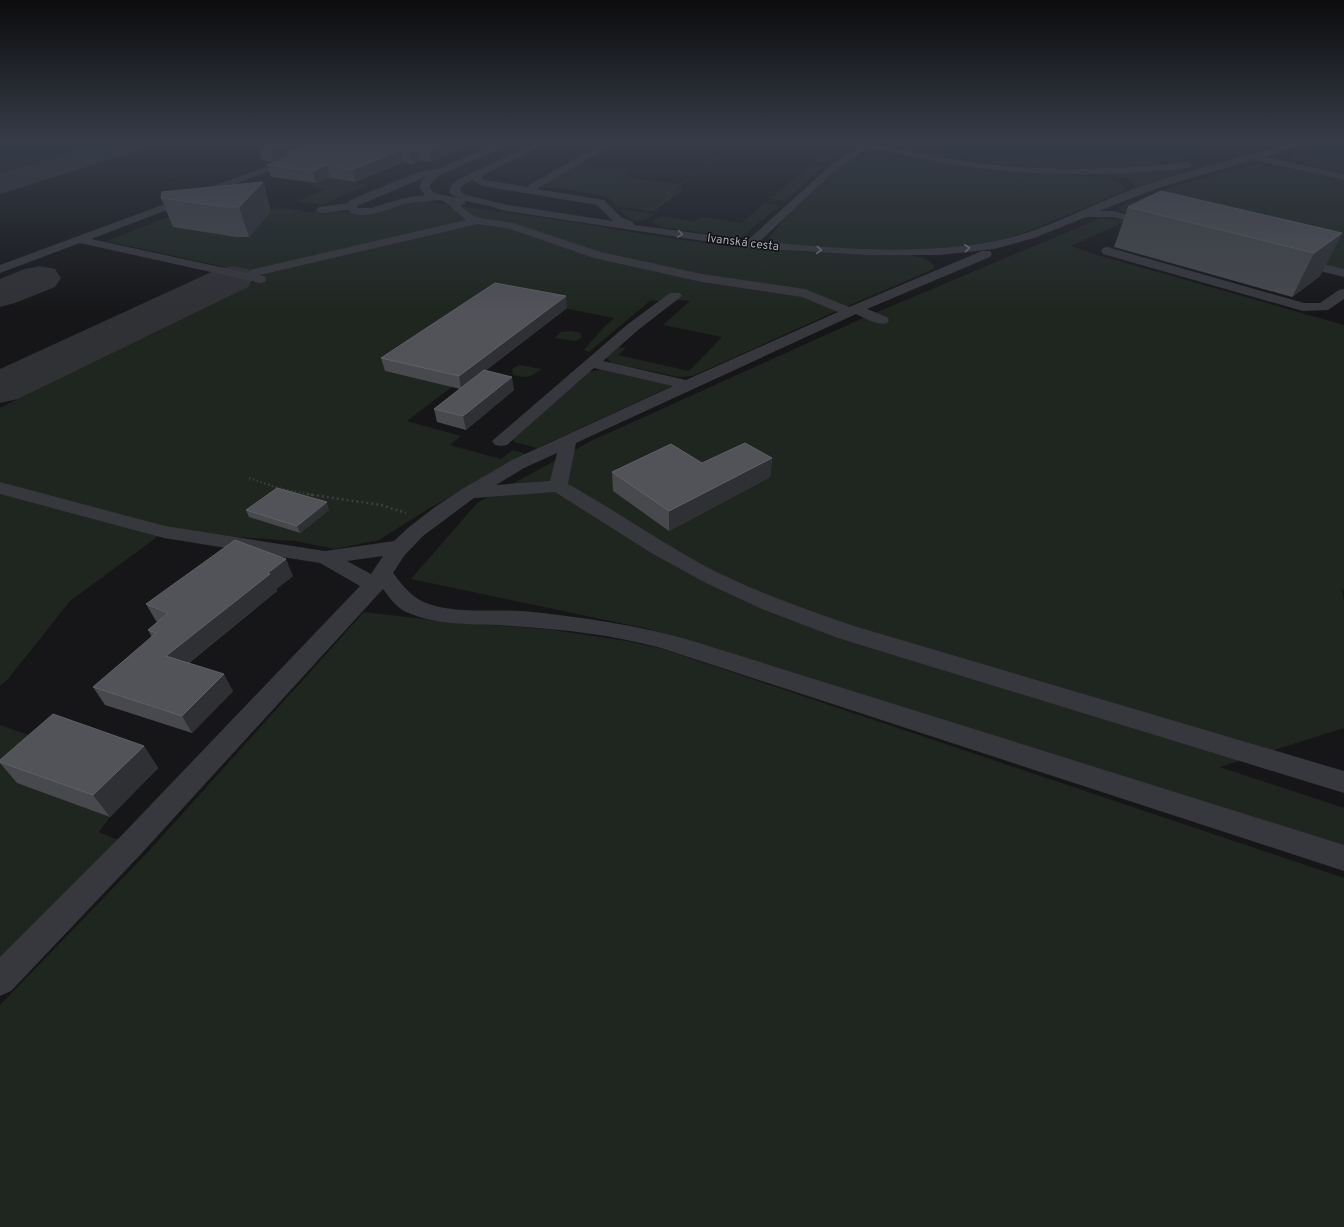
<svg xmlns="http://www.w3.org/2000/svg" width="1344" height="1227" font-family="Overpass,sans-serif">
  <rect width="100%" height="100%" fill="#161618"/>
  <path fill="#1e261f" d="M0,142H116L0,177Z
    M816,142H848L851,143L830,162L814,161L833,145Z
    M879,142H1259C1228,150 1198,159 1167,163C1072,177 972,166 879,142Z
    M1338,142H1344V173L1304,164L1293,160V154Z
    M872,150L901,157L1002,170L1107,177L1122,184L1126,190C1091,204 1056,221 1020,234C968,252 892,250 837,248C817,246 786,248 768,239L784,219L843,164Z
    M579,163L584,164L581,166L613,171L618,168L630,170L621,176L682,185L677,189L684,190L659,207V210L657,212L616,206L610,199L599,195L544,186L546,184L544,182Z
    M1211,163L1214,164L1137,188L1131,181L1106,174C1141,172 1177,171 1211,163Z
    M1254,164L1269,165L1344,180V269L1136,216L1121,211L1119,207L1171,187Z
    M810,165L823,167L786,201L770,199Z
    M330,178L368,185L319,206V204L298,201L326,189L310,186Z
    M426,201C464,207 501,212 538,217C604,227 668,239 734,247L737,245L804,252L910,255C920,257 927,258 934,266V269L839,310L693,376L679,377L612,363L607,359V356L618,347L626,348L618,355L689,371L722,337L663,325L690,301C676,298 665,303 651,300L589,352L584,350L605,326L614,318L497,295L385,371L452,387L407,421L461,436L450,445L501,459L513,450L526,454L430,508L379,540L335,549L295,541L164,532L70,601L8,679L0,686V408L266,276L106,241L195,207L207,232L236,237L270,210L278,207L307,212L334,211L356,213L402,204Z
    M765,203L779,206L739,239L658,226L651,222L661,216L695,222L702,217L741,223Z
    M619,209L655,214C639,225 632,224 619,209Z
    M1101,218L1125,221L1072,246L1097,255L1344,325V590H1342L1344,603V728L1220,767L1344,808V854L1218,811L649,629L411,579L477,503L591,441L863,318Z
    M572,331L580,333L582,337L576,341L555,338L561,332Z
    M519,365L541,369C531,378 526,378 513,375L512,369Z
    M603,369L674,385L537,448L514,442L513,439L589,372Z
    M364,612L449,622L546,629L627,641L663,649L1344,878V1227H0V1005L148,852Z
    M0,725L58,745L110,817L99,832L123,842L0,963Z"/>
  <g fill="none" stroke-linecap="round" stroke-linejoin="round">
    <path fill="#303135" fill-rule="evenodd" d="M105,142H151L147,148L0,194V174Z
      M40,266L55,269L61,278L55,287L15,303L0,307V279L25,269Z
      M233,266L248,269L254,278L248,287L18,399L0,403V369L218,269Z"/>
    <path stroke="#3d3f44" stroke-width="1" stroke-dasharray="1 1.5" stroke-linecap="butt" d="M824,142L837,144
      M210,148L227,151L226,155L245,158
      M148,168L166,171L168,176L188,180
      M645,211L658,207L673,195L666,194L741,142
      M266,214L303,210"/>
    <path stroke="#3d3f44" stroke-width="2" stroke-dasharray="1.5 2.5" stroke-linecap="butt" d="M249,478L278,488L312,495"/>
    <path stroke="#3d3f44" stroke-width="2.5" stroke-dasharray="2 3" stroke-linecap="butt" d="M307,494L381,505L406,513"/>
    <path fill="#37383d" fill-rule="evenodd" d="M332,142H345L91,239L248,273L250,270L254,269L466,220L444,201L438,200C427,202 415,202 404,204C391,208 359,223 348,210L320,213L315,210L320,207L348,203L350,200L418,172L440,168L499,142H511C496,157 436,168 429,187L434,193L457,198L449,192L452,184L461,178L537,142H549L483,175L482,179L485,180L528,187L529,185L605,142H616L537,189L604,200L621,217L633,222L634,225L748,240L832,164L861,146L852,142C871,142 887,147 906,150C930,155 954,159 978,163C1048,172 1118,170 1188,162L1193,165L1188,168C1077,181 979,174 870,148L838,168L760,241C831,249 926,255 995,241C1042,232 1084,208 1128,191C1183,171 1241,158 1297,142H1312L1265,157L1344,174V180L1253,160L1158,188L1099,211H1113L1157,222L1159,224L1157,226L1153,227L1113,217H1086L1034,238L994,249L940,255H868L750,248L506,211L489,206L465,201V204L460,205L472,215L480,218L513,223L601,252L702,274L805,289L849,307L982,251H990L992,254L990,257L867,309L887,317L889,320L887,323C877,326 865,318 856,314L576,443L568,484C613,509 656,539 701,564C750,590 802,608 854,626L1344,771V793L838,638L762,609L706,583L653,554L555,492L474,498L423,536L404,556L393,573C403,586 413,599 429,604C458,614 492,609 523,611C582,617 639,625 696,642L1344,845V871L661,648C613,635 561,629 511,626C475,623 440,627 406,612C396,607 389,597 383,589L141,854L11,991L0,996V957L121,836L360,586L320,563L164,538L0,494V482L165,526L325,551L394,541L409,527L435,507L462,489L512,460L673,386L594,368L507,445L501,446L495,445L492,441L628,324L670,293H680L682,296L638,330L603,361L686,380L838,312L802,297L702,282L594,258L507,228L478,224L260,275L265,276L266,279L265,282L260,283L80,243L0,273V265ZM428,176L422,180L419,187L425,195L404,198L371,208H358L357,206ZM472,180L482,186L597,205L613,221L508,205L466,195L460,191L461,187ZM557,453L550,481L496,485L524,468ZM383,556L371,574L347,561Z
      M1107,247L1304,303H1320L1339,290L1344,289V299L1328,310L1303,311L1103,254L1101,251L1103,248Z
      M1295,257L1344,269V277L1291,264L1289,261L1291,258Z"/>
  </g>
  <path fill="#47494d" d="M475,142L431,162L420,160L413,164L404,162L355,182L330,178L316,183L271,177L267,165L288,157L274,162L262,160L259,148Z
    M263,182L271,211L249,237H236L173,227L161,198Z
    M1128,207L1342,233L1320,276L1292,297L1114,247Z
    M567,308L485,371L514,390L466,430L437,422L434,409L460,389L385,371L381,358Z
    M772,458L770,477L669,531L613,491L612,472L702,463Z
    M246,510H329L300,533L249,517Z
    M293,576L276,589L277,591L189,663L233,691L192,733L105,705L93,687L152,637L148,630L158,622L156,621L146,604Z
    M144,746L158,768L110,817L17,783L0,763V760Z"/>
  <path fill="#2f3033" d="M292,142H327L287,152L288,157L274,162L270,150Z
    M446,142H475L431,162L429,150Z
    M418,148L420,160L413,164L410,152Z
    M401,150L404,162L355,182L352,170Z
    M327,165L330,178L316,183L313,171Z
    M263,182L271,211L249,237L239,207Z
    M1342,233L1320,276L1292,297L1314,253Z
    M566,296L567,308L461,389L459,376Z
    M512,377L514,390L466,430L463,416Z
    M772,458L770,477L669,531V511Z
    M327,502L329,510L300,533L297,526Z
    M286,559L293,576L276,589L277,591L176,673L166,656Z
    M224,674L233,691L192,733L182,716Z
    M144,746L158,768L110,817L93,795Z"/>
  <path fill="#525359" stroke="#5f6168" d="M275,142H292L270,150L259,148Z
    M314,142H446L429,150L418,148L410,152L401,150L352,170L327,165L313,171L267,165L296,154L287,152Z
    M263,182L239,207H226L161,198L162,192Z
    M1161,191L1342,233L1314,253L1128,207Z
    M495,283L566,296L459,376L381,358Z
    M484,370L512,377L463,416L434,409Z
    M745,443L772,458L669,511L612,472L671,444L702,463Z
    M277,488L327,502L297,526L246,510Z
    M235,540L286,559L268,573L270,574L166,656L224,674L182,716L93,687L156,633L148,630L168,613L146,604Z
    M53,714L144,746L93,795L0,762V760Z"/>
  <defs><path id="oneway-chevron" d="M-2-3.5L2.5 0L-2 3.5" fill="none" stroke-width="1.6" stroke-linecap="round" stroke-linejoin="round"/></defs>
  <g stroke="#757881">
    <use href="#oneway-chevron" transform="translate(680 234) rotate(9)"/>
    <use href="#oneway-chevron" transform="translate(967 248) rotate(-7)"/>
    <use href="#oneway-chevron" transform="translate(819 250) rotate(3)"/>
  </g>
  <linearGradient id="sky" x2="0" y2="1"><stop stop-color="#0c0c0d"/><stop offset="0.45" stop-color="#363c48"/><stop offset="1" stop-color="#363c48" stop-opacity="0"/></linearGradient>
  <rect width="1344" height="314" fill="url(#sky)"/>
  <g text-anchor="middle" stroke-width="3" stroke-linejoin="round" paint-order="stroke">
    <g font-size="12" fill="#a8adb8" stroke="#111113">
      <text transform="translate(743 242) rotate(7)" y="4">Ivanská cesta</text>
    </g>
  </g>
</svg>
